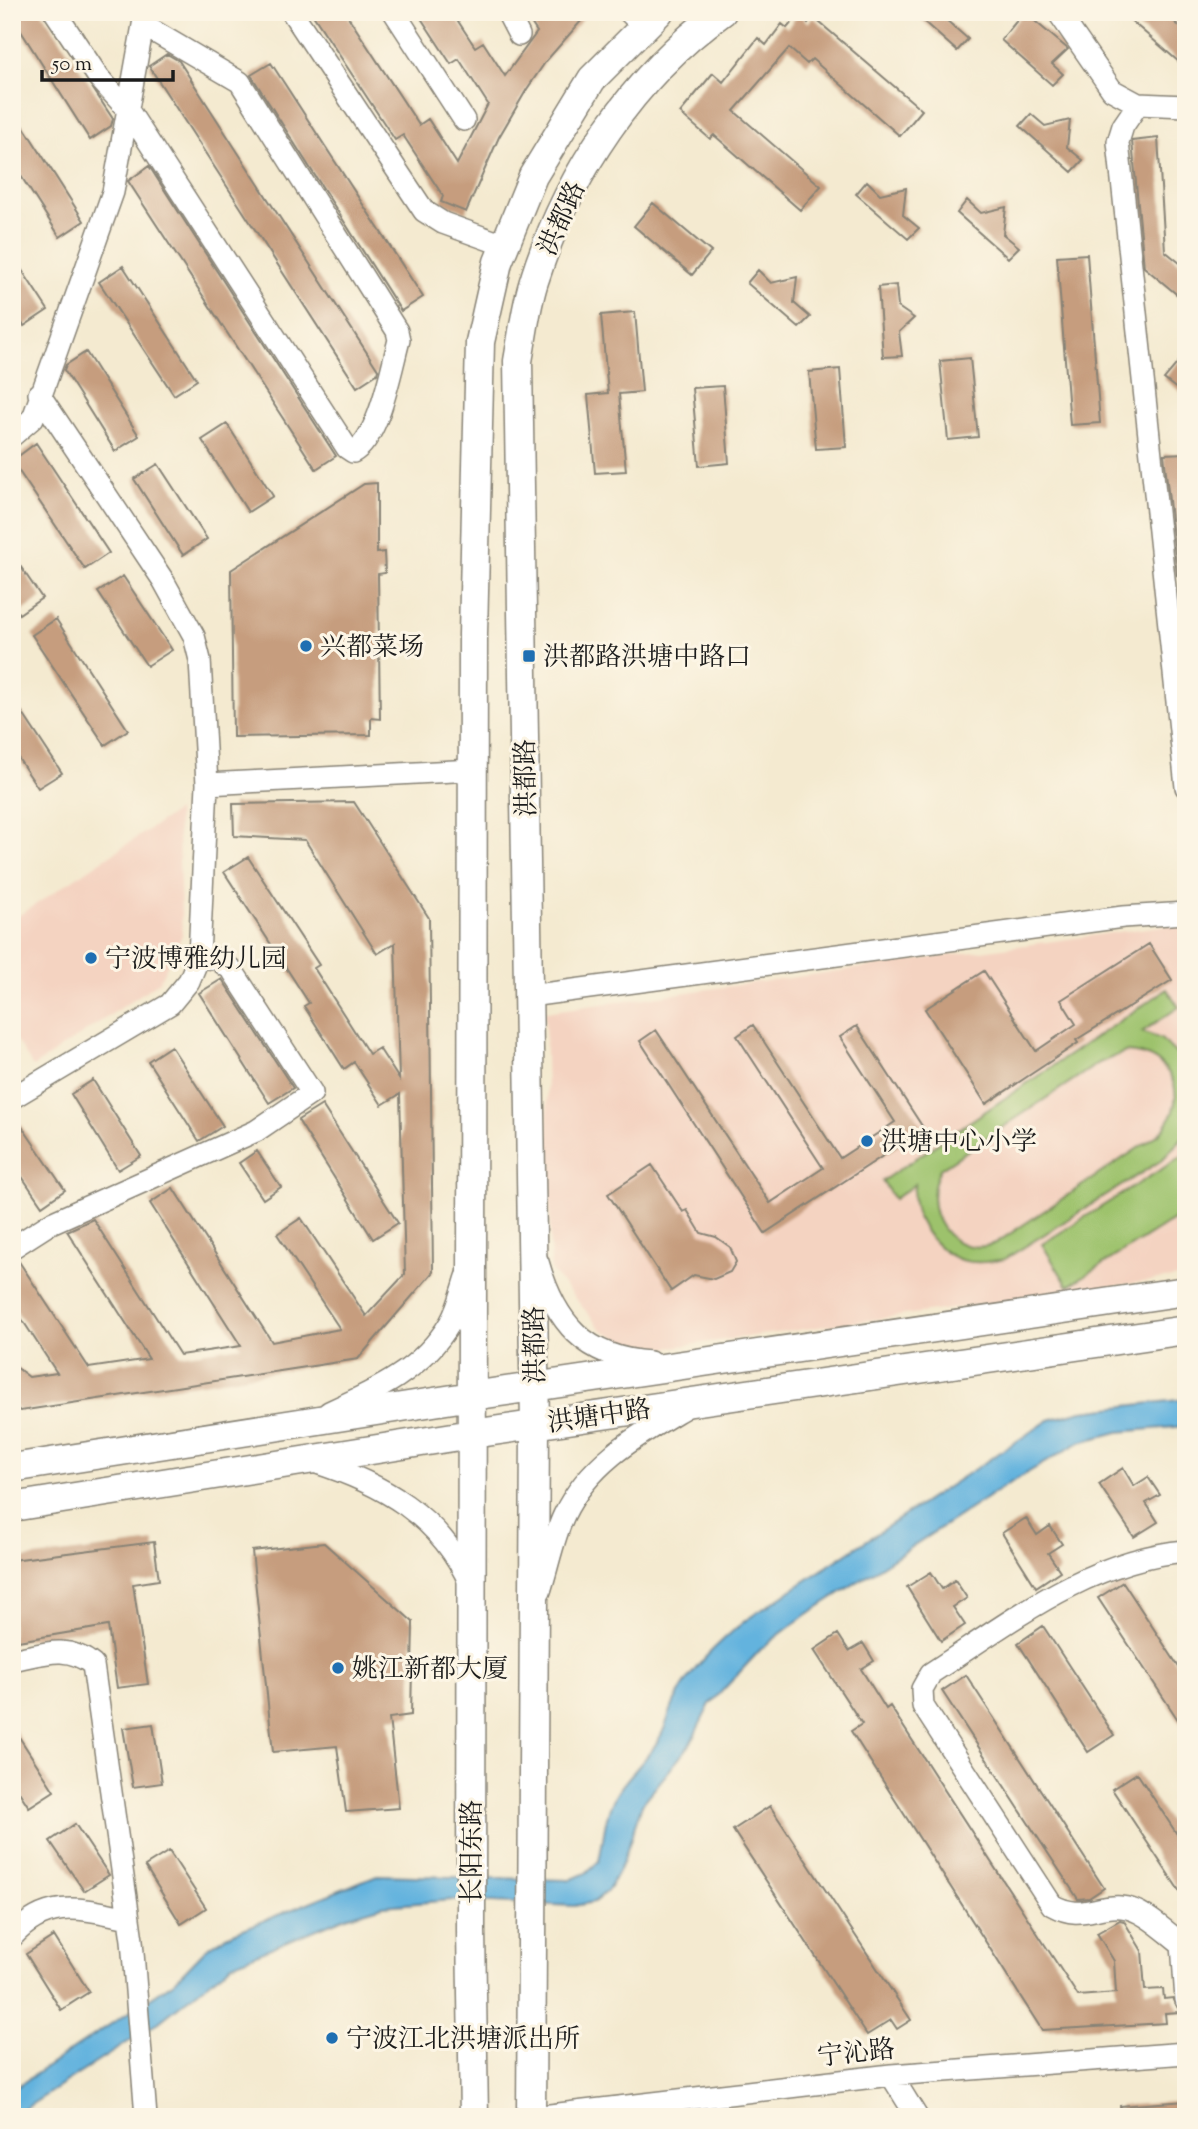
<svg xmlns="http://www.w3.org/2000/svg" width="1198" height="2129" font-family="'Sorts Mill Goudy','Noto Serif SC',serif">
  <rect width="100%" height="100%" fill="#fcf5e5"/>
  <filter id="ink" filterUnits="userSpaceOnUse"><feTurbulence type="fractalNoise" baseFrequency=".0143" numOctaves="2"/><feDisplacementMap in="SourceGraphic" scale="14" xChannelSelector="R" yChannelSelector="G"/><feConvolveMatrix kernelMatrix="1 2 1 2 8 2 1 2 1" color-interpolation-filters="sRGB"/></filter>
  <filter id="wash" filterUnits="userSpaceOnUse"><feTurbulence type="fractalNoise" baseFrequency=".00686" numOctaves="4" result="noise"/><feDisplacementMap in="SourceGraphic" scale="28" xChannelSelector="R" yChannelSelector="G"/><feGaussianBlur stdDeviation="1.57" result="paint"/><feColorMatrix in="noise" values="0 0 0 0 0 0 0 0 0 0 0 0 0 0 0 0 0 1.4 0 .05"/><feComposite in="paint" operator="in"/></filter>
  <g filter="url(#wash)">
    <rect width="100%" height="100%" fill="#f4ead0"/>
    <path fill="#f4d3c1" d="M177,811L182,935L159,982L33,1067L12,1034V920Z
      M1183,923L1186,1276L645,1351L602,1330L551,1270L545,1012Z"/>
    <path fill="#9dc26c" stroke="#5c6f44" stroke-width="2" fill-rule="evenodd" d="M1167,989L1179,1007L1142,1032L1161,1039L1186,1063V1134L1162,1160L1005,1259C990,1262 976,1264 961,1260C933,1251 906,1212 915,1184L894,1199L882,1181ZM1125,1052C1173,1053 1192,1098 1159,1134L996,1243C949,1261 919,1209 940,1169L1099,1063Z
      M1184,1155L1186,1212L1068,1286L1042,1244Z"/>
    <path fill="#64b3de" stroke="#40687d" stroke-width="2" d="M1186,1399V1426L1118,1432L1080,1442L1005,1486L800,1619L762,1648L710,1704L689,1746L642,1804L623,1862L608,1890L594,1902L574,1906L451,1900L383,1906L346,1917L232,1964L159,2022L12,2117V2090L174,1982L205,1950L226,1936L377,1875L570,1880L586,1873L599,1861C604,1839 604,1818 614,1798C626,1776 647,1761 659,1739C667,1726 669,1712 676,1699C693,1666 718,1643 746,1620L1049,1420L1082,1411Z"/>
    <g id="blocks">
      <path fill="#c69d7e" d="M12,12H42L113,119L111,126L90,140L12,17Z
        M311,12H345L419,125L428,119L457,164L488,104L459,59L451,64L417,12H452L475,47L483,42L505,76L537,32L524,12H589L546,61L527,89L499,137L466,212L441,202L443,196L403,135L395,140Z
        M913,12H937L968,39L957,51Z
        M1024,12L1068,49L1052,64L1063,74L1052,85L1001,40Z
        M1121,12H1163L1186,32V68Z
        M799,14L808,23L813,17L922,110L900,136L812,59L807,64L789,48L734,111L821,186L800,210L714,135L710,139L680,113L713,73L723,82L758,38L766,45L782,24L787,28Z
        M167,54L179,61L378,370L377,374L357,387L149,66Z
        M271,63L423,297L401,311L251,75Z
        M1031,114L1045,126L1070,120L1067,147L1083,160L1072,172L1020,126Z
        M22,124L84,221L60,237L12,162V130Z
        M1158,138L1165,251L1186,268V302L1144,267L1132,141Z
        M149,166L336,456L316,469L128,181Z
        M867,181L880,194L906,188L903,215L919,228L908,239L856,194Z
        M967,200L981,213L1006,207L1003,234L1019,247L1008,258L957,213Z
        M653,203L711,252L692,275L634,226Z
        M1087,254L1100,423L1070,425L1057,256Z
        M12,255L48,310L24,326L12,308Z
        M123,266L197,380L174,395L99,282Z
        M758,270L771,283L797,277L794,303L810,317L799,328L747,283Z
        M896,285L898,307L914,318L899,332L902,356L883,357L878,287Z
        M635,312L642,392L619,394L626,471L595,473L588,395L608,393L601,315Z
        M86,352L139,436L115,451L64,370L66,365Z
        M1186,353V396L1164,379Z
        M970,358L978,437L948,440L940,361Z
        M840,369L846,447L816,449L809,372Z
        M723,386L729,463L699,466L692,388Z
        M227,424L273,496L248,512L202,440Z
        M36,443L109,553L85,569L12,461Z
        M1186,453V583L1177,575L1164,454Z
        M158,464L207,539L183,555L134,479Z
        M377,483V553L384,552L385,573L378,574L380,719L371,718V735L233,737L231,570L364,484Z
        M12,554L42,598L19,614L12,603Z
        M123,576L172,650L147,666L98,592Z
        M56,619L128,730L105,745L32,635Z
        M12,697L62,773L38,788L12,749Z
        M354,802L429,918L433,1272L358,1359L20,1411L12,1405V1364L29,1377L57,1373L12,1304V1261L18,1260L89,1368L149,1359L67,1231L93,1219L180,1355L241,1346L150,1203L173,1188L272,1342L340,1329L277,1234L301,1218L366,1316L405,1274L400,1094L382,1105L354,1062L344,1069L304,1006L309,1003L224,872L248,857L319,965L314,968L369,1054L379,1048L399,1079L395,943L377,954L305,840L234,836L233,804Z
        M1149,944L1172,980L1076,1040L1078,1043L986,1104L925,1009L984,971L1036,1051L1076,1024L1061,1000Z
        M222,979L293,1088L269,1103L199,993Z
        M753,1025L840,1158L895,1122L840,1037L857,1026L924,1129L765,1233L640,1041L656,1030L770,1203L823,1168L737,1036Z
        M171,1046L223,1126L199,1141L148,1061Z
        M93,1080L141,1156L118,1170L71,1094Z
        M322,1105L398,1223L373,1239L298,1120Z
        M12,1112L65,1190L42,1206L12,1162Z
        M257,1151L281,1187L263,1199L239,1163Z
        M652,1165L683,1212L687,1210L701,1233L716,1237L730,1247L736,1262L730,1272L714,1279L694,1275L671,1291L608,1194Z
        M1123,1468L1134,1486L1148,1477L1160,1495L1146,1503L1158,1522L1134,1537L1099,1484Z
        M1026,1518L1037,1535L1050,1526L1062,1544L1048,1553L1060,1571L1036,1587L1002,1533Z
        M154,1542L159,1580L133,1584L148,1684L117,1688L108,1626L12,1642V1560Z
        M324,1543L413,1622L411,1715L389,1718L399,1808L346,1812L337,1746L273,1752L252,1551Z
        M931,1572L942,1589L955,1580L967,1598L953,1607L965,1625L941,1641L907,1587Z
        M1123,1582L1186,1678V1732L1098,1598Z
        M1043,1626L1114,1735L1088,1752L1018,1643Z
        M838,1634L849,1651L863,1643L874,1661L861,1669L886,1709L890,1706L1078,1996L1116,1993L1114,1961L1097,1933L1120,1920L1124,1921L1142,1951L1145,1990L1163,1989L1164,1999L1173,1998L1180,2012L1165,2013L1166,2023L1042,2030L851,1731L862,1724L814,1650Z
        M966,1675L1104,1888L1089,1898L1078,1899L942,1691Z
        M153,1724L162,1783L133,1787L123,1728Z
        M12,1726L54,1791L29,1807L12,1781Z
        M1137,1773L1186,1848V1901L1112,1789Z
        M770,1806L911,2020L897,2029L891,2020L867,2035L733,1830Z
        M75,1824L109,1875L84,1891L50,1841Z
        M169,1851L206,1908L181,1924L145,1866Z
        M54,1936L89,1992L61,2010L26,1954Z
        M1186,2101V2117H1120V2106Z"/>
    </g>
  </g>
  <g filter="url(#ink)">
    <use href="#blocks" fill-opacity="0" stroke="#888376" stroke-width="2"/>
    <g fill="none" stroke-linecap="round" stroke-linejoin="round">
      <g stroke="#888376" stroke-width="24">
        <path id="minor" d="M55,12L99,78L128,110L347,448L353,452C379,439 391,369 399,340L397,331L240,82L143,25
          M292,12L424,211L443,223L504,245
          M394,12L464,120
          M507,12L519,35
          M629,12L643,26
          M1058,12L1112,90L1138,104L1186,106
          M1138,104L1123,126L1118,142L1186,787
          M12,436L33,418L113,192L145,14
          M207,784L473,770
          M529,996L1123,917L1186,913
          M12,1098L170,1004L189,981L199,957L207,784L200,660L194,636L163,580L39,394
          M12,1248L51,1223L256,1131L312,1093L232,970L217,959L199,957
          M538,1262C555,1322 585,1358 650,1362
          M329,1412C376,1391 423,1369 450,1323C458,1310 462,1292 467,1277
          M314,1462C381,1483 441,1516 470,1584
          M540,1591C548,1567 553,1538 564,1515C590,1461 639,1435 687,1406
          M12,1660C43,1654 67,1643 93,1665L132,1940L146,2117
          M12,1937C48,1897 83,1909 129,1918
          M1186,1938L1182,1944L1186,2000
          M1182,1944C1166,1932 1142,1908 1121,1907C1094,1905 1081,1921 1052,1905L923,1706L922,1689L931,1673C1010,1622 1089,1559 1186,1551
          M891,2075L917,2117
          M533,2117L891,2075L1186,2053"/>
      </g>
      <g stroke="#888376" stroke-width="31">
        <path id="major" d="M12,1468L472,1396L1186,1291
          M12,1507L472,1434L1186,1330
          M474,2117L471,1930L473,634L480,342L498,262L533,176L592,79L659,12
          M531,2117L535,1425L518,361C523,334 526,304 535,278C568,174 633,76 722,12"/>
      </g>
      <use href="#minor" stroke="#fff" stroke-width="21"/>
      <use href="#major" stroke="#fff" stroke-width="28"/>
    </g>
  </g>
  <g fill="#1f6fb2" stroke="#fcf5e5" stroke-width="2.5">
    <circle cx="306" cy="646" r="7"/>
    <rect x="522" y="649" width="14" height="14" rx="3.5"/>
    <circle cx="91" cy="958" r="7"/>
    <circle cx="867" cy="1141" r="7"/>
    <circle cx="338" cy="1668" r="7"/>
    <circle cx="332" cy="2038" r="7"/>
  </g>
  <g text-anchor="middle" stroke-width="6" stroke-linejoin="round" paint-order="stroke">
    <g font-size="26" fill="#1c1c1c" stroke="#fcf5e5">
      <text transform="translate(561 218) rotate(-66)" y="9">洪都路</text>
      <text transform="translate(525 778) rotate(-91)" y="9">洪都路</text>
      <text transform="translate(534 1345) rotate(-91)" y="9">洪都路</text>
      <text transform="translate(599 1415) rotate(-8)" y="9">洪塘中路</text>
      <text transform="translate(471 1852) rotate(-90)" y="9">长阳东路</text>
      <text transform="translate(856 2052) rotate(-6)" y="9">宁沁路</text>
    </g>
    <g font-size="26" fill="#1c1c1c" stroke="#fcf5e5" text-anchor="start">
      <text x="320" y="655">兴都菜场</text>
      <text x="543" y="665">洪都路洪塘中路口</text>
      <text x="105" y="967">宁波博雅幼儿园</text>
      <text x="881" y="1150">洪塘中心小学</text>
      <text x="352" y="1677">姚江新都大厦</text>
      <text x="346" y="2047">宁波江北洪塘派出所</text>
    </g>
  </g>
  <rect width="1198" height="2129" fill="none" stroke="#fcf5e5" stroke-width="42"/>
  <path d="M42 70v10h131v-10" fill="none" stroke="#1c1c1c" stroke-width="3.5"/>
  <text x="52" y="70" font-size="21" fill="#1c1c1c" stroke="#fcf5e5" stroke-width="5" paint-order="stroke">50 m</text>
</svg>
